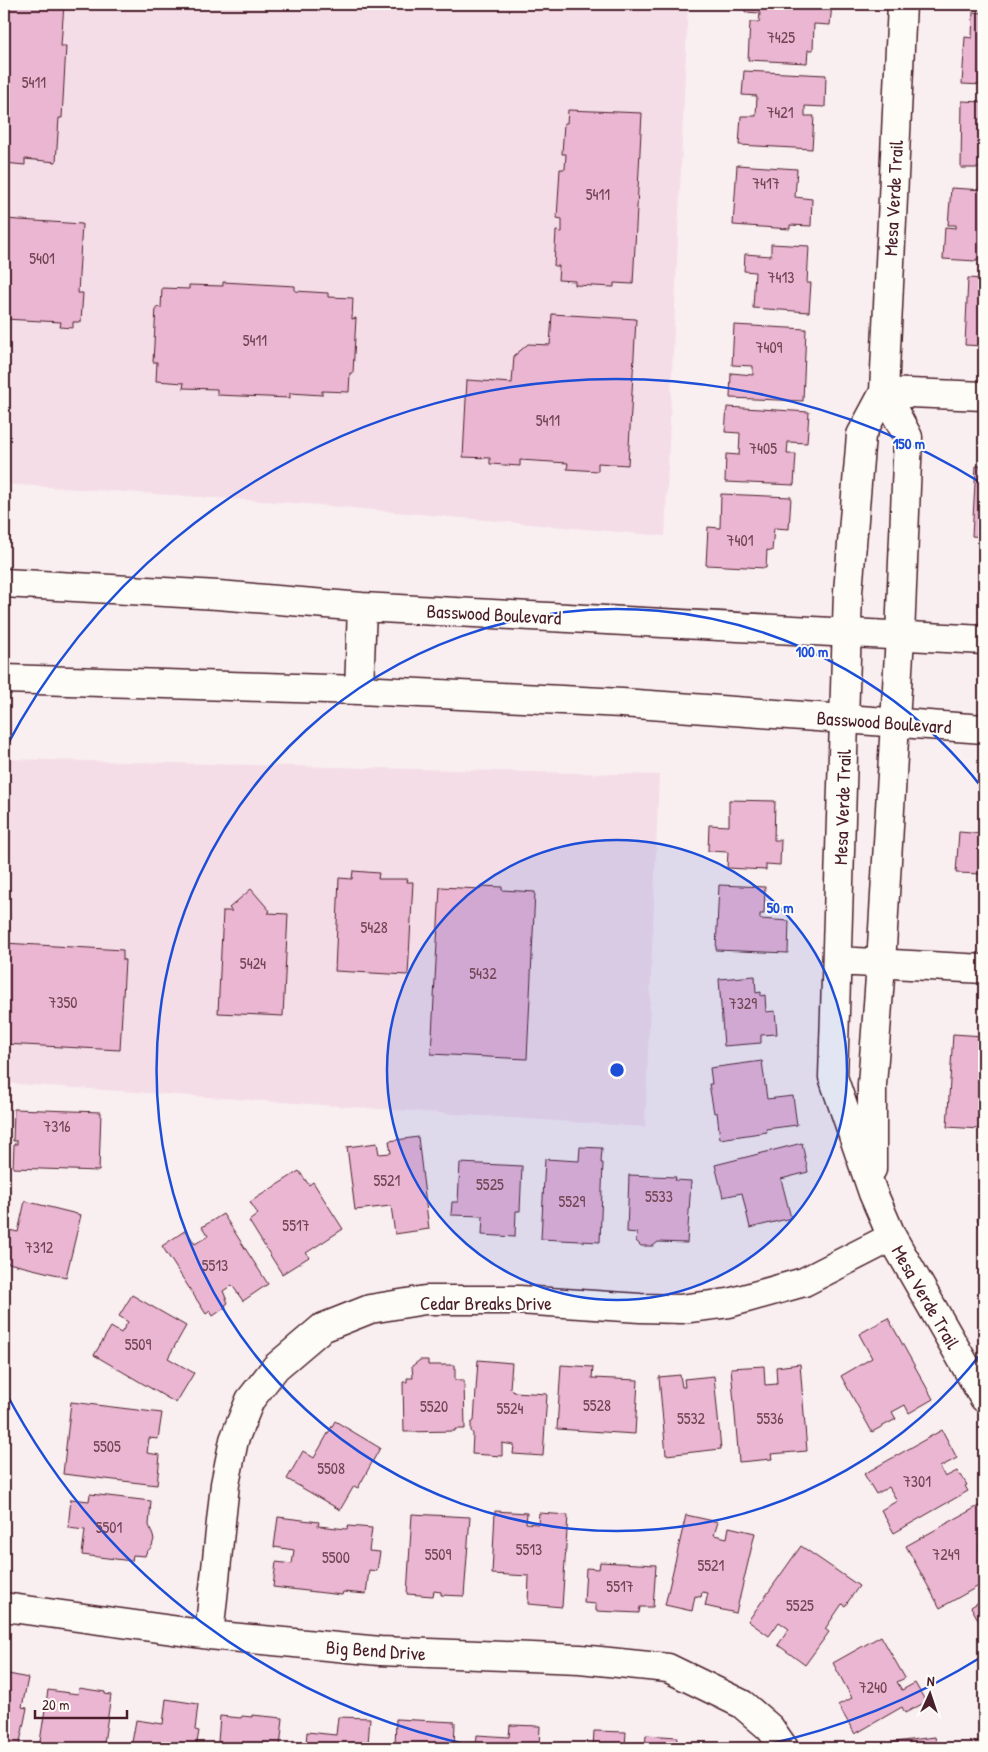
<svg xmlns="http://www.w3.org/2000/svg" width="988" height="1752" font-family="'Patrick Hand',sans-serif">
  <rect width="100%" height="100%" fill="#f9eef0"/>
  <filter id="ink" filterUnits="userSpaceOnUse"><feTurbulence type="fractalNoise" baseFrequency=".02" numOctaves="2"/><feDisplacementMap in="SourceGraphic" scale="10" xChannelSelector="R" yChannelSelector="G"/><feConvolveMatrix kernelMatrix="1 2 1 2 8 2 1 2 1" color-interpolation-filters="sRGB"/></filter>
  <g filter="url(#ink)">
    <path fill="#f4dde7" d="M4,4H688L665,536L308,504L4,484Z
      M4,759L659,775L645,1127L4,1083Z"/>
    <path fill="#eab6d2" stroke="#4a1f2b" d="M4,4H64L61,46H66L62,118H59L56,162L25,159V165L4,163Z
      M746,4H832L830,25L814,24L813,50H808L807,63L748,60L750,22H759L760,13L745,12Z
      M973,12L984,13V85L962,84L965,37L972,38Z
      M744,71L826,75L825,107L805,106V116H814L812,149L739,145L741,116H756L757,96L742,95Z
      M962,101L984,102V168H961Z
      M568,110L642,113L633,284L614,283V287L575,285V281L558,280L559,266H554L556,231L562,232V219L557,218L560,169H565L566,154H562L564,123H567Z
      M737,165L797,169L795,197L812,199L811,226L790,225V229L733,225Z
      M951,188L984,190V259H976V261L943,259L945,227L956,228V225H948Z
      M4,219L82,224L78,293H83L81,322H73V328L60,327L61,322L4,319Z
      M771,244L809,246L807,283H811L809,312L753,308L755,272L744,271L745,254L771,256Z
      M968,278L984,279V346L965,345Z
      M223,282L295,286V291L328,293V297L353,298L352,319L356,318L353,373H350L349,392L322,391V395L290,393V398L217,395V389L183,388L184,383L156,381L157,362H153L156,307L161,308L162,288L189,289V285L223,286Z
      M552,314L636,319L628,465L598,463V471L567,469L568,463L520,460V466L490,464V458L463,457L467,380L512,383L514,356L528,344L550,345Z
      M734,325L806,329L803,401L730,398L731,373L753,375V366L732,365Z
      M727,407L809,412L807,443L788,442L787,454H796L794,485L725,482L726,454L739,455L740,433L725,432Z
      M976,466H984V537L972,536Z
      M721,494L791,497L789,529L774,528L772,551L767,550L766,568L706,565L708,527L720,528Z
      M729,800L775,801L774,840H781L780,865L766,864V870L727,868L728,852L708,851L709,825L729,826Z
      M959,832L984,834V874L956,873Z
      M353,871L379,873L378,879H408L407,882H413L408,975L335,971L339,878L352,879Z
      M719,885L765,887L764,914H760V919L789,921L788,953L716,950Z
      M481,886L502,887V890L535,892L527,1059L431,1054L440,887L481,889Z
      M251,889L270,911L268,913L288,914L283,1016L218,1013L223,911H232L229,908Z
      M4,943L123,950V960H125L120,1050L4,1044Z
      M755,976L756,993L761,992V996L765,995L766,1012L775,1011L777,1034L761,1035V1043L724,1046L719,979Z
      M953,1034L984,1036V1117H981L980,1129L947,1127Z
      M762,1061L767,1099L793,1096L797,1125L766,1129L767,1132L720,1139L717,1112L714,1113L709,1084H712L710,1068Z
      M14,1109L101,1112L99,1171L13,1168L14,1144H17V1141H13Z
      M418,1137L429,1229L395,1234L391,1206L355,1210L347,1147L377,1143L379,1154L391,1153L389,1141Z
      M802,1143L808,1172L781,1179L791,1218L750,1228L742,1193L723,1197L715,1165Z
      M580,1147L602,1148L601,1163H603L600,1242L541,1239L545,1159L579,1161Z
      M460,1163L522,1166L520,1211H516L515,1237L482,1235L483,1216L451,1215L452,1202H458Z
      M299,1171L309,1185L313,1182L343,1229L306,1253L309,1257L282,1274L249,1221L258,1214L250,1202Z
      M629,1175L676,1177L675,1180L691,1181L687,1243L658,1242L653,1246H641L636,1241L637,1233L627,1232Z
      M25,1201L81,1215L66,1277L4,1262V1229L18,1232Z
      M223,1214L268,1284L243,1301L232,1285L223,1291L228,1303L225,1305L226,1307L213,1316L210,1311L206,1314L162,1246L186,1230L195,1244L208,1236L202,1227Z
      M984,1216V1240L977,1218Z
      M132,1295L186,1326L168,1358L194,1373L176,1403L94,1355L111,1327L121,1333L128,1322L119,1316Z
      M888,1318L933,1399L909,1413L905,1405L892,1412L896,1419L872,1432L841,1376L872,1358L859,1334Z
      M420,1360H428V1365H455V1380H464L465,1429H455V1431L404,1432L403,1382H407V1378H413L412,1366Z
      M478,1360L512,1363L510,1388L514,1392L547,1394L543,1456L513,1454L514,1445L502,1443V1456L472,1454L473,1434L471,1431V1423L474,1421Z
      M800,1364L807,1451L771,1454L772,1459L739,1462L731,1368L764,1366L765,1385L777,1384L776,1367Z
      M561,1365L593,1367L592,1378L638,1380L635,1434L557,1429Z
      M680,1375L682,1387H685L684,1379L714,1376L721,1449L666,1455L659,1377Z
      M71,1402L162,1413L158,1439L149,1438L147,1453L160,1455L157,1485L63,1474Z
      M335,1421L380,1448L358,1488L354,1486L340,1510L287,1479L303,1451L314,1458Z
      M942,1430L957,1458L940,1467L945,1477L957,1471L960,1476L961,1475L967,1485L965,1486L968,1491L894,1533L881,1510L897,1501L889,1487L876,1494L864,1474Z
      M90,1494L151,1501L149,1525L154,1539L152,1546L146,1553L145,1556L133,1555L132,1561L82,1555L85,1530L68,1528L71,1499L89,1501Z
      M984,1503V1542L980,1544L979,1549L984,1559V1583L940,1608L906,1546Z
      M495,1511L527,1513L526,1523L538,1524L539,1513L568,1515L562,1607L528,1604L529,1576L492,1574Z
      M412,1514L470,1517L464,1596L441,1595V1592L434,1591L433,1596L407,1594Z
      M686,1515L718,1522L714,1535L727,1538L729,1527L755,1533L736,1613L705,1606L708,1593L702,1592L701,1597L695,1596L692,1611L665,1605Z
      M278,1517L319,1522L318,1526L347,1529L348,1526L372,1528L369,1551L380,1552L377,1571L369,1570L366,1594L343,1592L342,1595L273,1587L276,1562L292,1564L294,1550L274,1547Z
      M801,1546L859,1586L845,1606L842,1604L825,1629L829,1632L805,1665L778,1645L789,1629L779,1622L769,1636L748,1621Z
      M600,1562L656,1565L653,1607H640L639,1613L596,1611V1604L584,1603L586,1568L599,1569Z
      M984,1599V1630L971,1607Z
      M881,1636L905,1678L897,1682L902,1690L915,1683L926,1702L905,1713L902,1707L855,1734L838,1705L852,1698L833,1663Z
      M4,1673L28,1678L22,1707L27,1708L19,1747L4,1744Z
      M79,1688L105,1692V1694L111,1695L104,1743H99V1748H39L48,1690L78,1694Z
      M166,1699L198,1704L195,1730L199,1731L196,1748H131L136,1720L163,1724Z
      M252,1715L283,1718L280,1748H222L223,1742H218L220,1716L241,1718L242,1716L252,1717Z
      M338,1717L370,1718L368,1744L374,1745V1748H310V1744H306L307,1732L336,1735Z
      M396,1719L455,1722L454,1748H395Z
      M510,1725L540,1726L539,1748H476L477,1735L509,1737Z
      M594,1731L626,1732L625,1748H593Z
      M646,1735L677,1737L676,1748H645Z
      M935,1737L937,1748H895L894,1742Z"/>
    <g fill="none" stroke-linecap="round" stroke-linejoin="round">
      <g stroke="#4a1f2b" stroke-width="31">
        <path id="minor" d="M902,4L884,392L861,435L848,592L833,1077L873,1193L892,1237L984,1398
          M884,392L984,396
          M837,961L984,969
          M872,1169V1085L881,964L900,636L908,437L884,392
          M4,1607L209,1635L380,1651L580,1659L668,1668L742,1704L770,1728L784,1748
          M209,1635L225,1484L234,1440L250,1400L276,1367L322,1328L370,1309L425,1300H519L640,1308L681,1309L729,1303L804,1282L892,1237"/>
      </g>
      <g stroke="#4a1f2b" stroke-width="31">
        <path id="secondary" d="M4,583L218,595L362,607L984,640
          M4,679L359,690L622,703L984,729
          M359,690L362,607"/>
      </g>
      <use href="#minor" stroke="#fdfcf7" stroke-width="28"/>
      <use href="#secondary" stroke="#fdfcf7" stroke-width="28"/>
    </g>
  </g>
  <circle cx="617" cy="1070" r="230" fill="#1d4ed8" fill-opacity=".12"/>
  <g fill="none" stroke="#1d4ed8" stroke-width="2.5">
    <circle cx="617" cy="1070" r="230"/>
    <path d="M983 1351A461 461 0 1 1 983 789"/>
    <path d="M983 1656A691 691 0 0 1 755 1747M479 1747A691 691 0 0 1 4 1389M4 751A691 691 0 0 1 983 484"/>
  </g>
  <g text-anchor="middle" stroke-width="4" stroke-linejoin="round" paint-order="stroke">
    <g font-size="16" fill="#724555">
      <text x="781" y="43">7425</text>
      <text x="34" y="88">5411</text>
      <text x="780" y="118">7421</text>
      <text x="766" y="189">7417</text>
      <text x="598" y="200">5411</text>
      <text x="42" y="264">5401</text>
      <text x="781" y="283">7413</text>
      <text x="255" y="346">5411</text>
      <text x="769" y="353">7409</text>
      <text x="548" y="426">5411</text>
      <text x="763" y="454">7405</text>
      <text x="740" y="546">7401</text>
      <text x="374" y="933">5428</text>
      <text x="253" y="969">5424</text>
      <text x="483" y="979">5432</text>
      <text x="63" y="1008">7350</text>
      <text x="743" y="1009">7329</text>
      <text x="57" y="1132">7316</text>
      <text x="387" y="1186">5521</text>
      <text x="490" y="1190">5525</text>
      <text x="659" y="1202">5533</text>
      <text x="572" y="1207">5529</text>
      <text x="296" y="1231">5517</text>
      <text x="39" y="1253">7312</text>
      <text x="215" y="1271">5513</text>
      <text x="138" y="1350">5509</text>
      <text x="597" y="1411">5528</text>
      <text x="434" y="1412">5520</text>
      <text x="510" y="1414">5524</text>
      <text x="691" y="1424">5532</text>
      <text x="770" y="1424">5536</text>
      <text x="107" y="1452">5505</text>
      <text x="331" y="1474">5508</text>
      <text x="917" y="1487">7301</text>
      <text x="109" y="1533">5501</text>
      <text x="529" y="1555">5513</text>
      <text x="438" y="1560">5509</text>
      <text x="946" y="1560">7249</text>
      <text x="336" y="1563">5500</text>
      <text x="711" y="1571">5521</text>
      <text x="620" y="1592">5517</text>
      <text x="800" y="1611">5525</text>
      <text x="873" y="1693">7240</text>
    </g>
    <g font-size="19" fill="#4a1f2b" stroke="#fdfcf7">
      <text transform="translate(893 198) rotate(-87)" y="7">Mesa Verde Trail</text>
      <text transform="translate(494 614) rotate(3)" y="7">Basswood Boulevard</text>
      <text transform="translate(884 722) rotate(4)" y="7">Basswood Boulevard</text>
      <text transform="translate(842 807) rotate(-88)" y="7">Mesa Verde Trail</text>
      <text transform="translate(926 1297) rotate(60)" y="7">Mesa Verde Trail</text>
      <text x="486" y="1310">Cedar Breaks Drive</text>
      <text transform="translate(376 1650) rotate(4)" y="7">Big Bend Drive</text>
    </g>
  </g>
  <circle cx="617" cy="1070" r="8" fill="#1d4ed8" stroke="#fdfcf7" stroke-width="2.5"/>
  <g font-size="15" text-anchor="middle" font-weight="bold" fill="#1d4ed8" stroke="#fdfcf7" stroke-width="4" stroke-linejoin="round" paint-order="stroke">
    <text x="909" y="449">150 m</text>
    <text x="812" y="657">100 m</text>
    <text x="780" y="913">50 m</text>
  </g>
  <rect width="988" height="1752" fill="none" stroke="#fdfcf7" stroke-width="20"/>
  <rect x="10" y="10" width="968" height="1732" fill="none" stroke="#4a1f2b" stroke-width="2" filter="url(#ink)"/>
  <g transform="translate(930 1694) rotate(3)" stroke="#fdfcf7" stroke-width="4" paint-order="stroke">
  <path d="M0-4L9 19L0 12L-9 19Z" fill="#4a1f2b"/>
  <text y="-8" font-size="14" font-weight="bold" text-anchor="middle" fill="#4a1f2b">N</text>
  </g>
  <path d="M35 1710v8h92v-8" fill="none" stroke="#4a1f2b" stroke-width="2.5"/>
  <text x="42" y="1710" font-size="15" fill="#4a1f2b" stroke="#fdfcf7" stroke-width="4" paint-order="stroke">20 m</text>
</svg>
